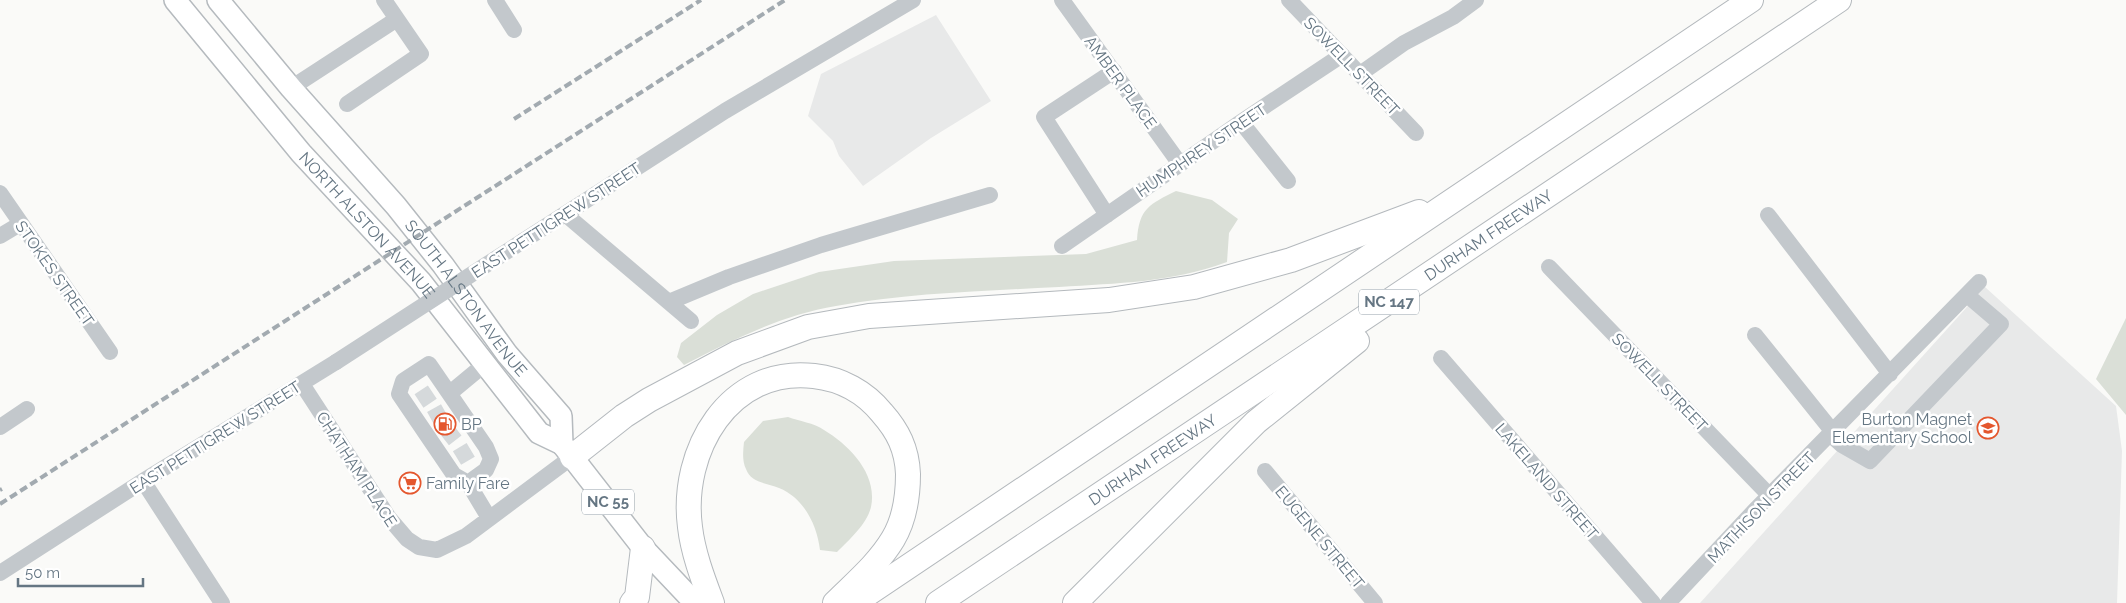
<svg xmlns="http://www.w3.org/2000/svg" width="2126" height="603" font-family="Raleway,sans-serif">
  <rect width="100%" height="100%" fill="#fafaf8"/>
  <path fill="#e8e9e9" d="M936,15L991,101L931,138L863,186L839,156L833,141L808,116L821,74Z
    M1985,287L2116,406L2122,451L2117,603H1700Z"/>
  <path fill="#dadfd7" d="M1176,191L1212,200L1238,219L1229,233L1227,262C1169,283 1119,283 1059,287C985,291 909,293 836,306C782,315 732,340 684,365L677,357L681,343L717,315L753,294L819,272L894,261L1086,254L1137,240C1139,208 1150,204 1176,191Z
    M2126,318V415L2096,379Z
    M788,417C799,421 814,423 824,430C849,445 878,474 871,507C867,524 849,540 837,552L820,550C817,525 804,498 779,488C767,483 751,483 746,469C742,461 743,451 744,442L763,421Z"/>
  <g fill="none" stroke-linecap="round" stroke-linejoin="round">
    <path stroke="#d5d9db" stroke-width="16" stroke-dasharray="16 8" stroke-linecap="butt" d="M419,401L434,391
      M431,419L447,410
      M444,439L458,428
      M457,458L472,449"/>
    <g stroke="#b5babe" stroke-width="24">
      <g id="major">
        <path id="s1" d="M175,0L301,153L421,282L539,433L562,444"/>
        <path id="s2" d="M218,0L291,88L396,206L443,265L507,354L561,416L562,444L643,548L695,603"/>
      </g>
    </g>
    <g stroke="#b4b9bd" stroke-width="26">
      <g id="highway">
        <path d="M572,457L624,416L649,400L737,353L808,327L869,316L1109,300L1194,287L1291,260L1419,212"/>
        <path d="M632,603L637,597L643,548"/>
        <path d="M712,603C703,579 693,553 690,527C680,451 729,366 814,376C841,379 865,392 882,413C898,431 907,449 908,474C908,497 905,519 893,539C878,564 855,583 835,603"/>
        <path d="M854,603L1751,0"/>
        <path id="s3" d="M938,603L1839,0"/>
        <path d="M1075,603L1256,422L1357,341"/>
      </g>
    </g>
    <path stroke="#c3c8cc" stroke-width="16" d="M495,0L514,30
      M1062,0L1180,164
      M1289,0L1416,133
      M1360,74L1404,43L1453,17L1476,0
      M291,88L397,19L384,0
      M347,104L421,54L397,19
      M1241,122L1288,181
      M0,193L110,352
      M565,214L691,321
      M1107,215L1044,117L1114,71
      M1768,215L1890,374
      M0,236L20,224
      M523,241L725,111L913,0
      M1062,246L1241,122L1342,55
      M1549,267L1770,496
      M669,302L729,277L821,245L990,195
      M1755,335L1833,432
      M1441,358L1653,603
      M302,384L389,518L407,539L419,547L437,550L466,536L572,457
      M450,393L485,364
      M0,427L27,409
      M1831,435L1842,445L1870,461L2001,324L1967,295
      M1265,471L1375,603
      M143,481L222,603
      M468,483L486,470L491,459L486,447L429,364L403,381L399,394L454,475L468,483L489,518
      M0,573L143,481L336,362
      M1668,603L1757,508L1979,282"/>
    <use href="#major" stroke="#fff" stroke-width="21"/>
    <use href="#highway" stroke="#fff" stroke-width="24"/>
    <path stroke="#a2aab0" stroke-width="4" stroke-dasharray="8 4" stroke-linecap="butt" d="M514,119L701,0
      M0,490L2,489
      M0,504L785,0"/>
    <path stroke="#c3c8cc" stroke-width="16" d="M336,362L523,241"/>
  </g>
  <defs>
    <g id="fuel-ring" transform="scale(1.125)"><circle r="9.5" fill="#fff" stroke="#e4572e" stroke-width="1.5"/><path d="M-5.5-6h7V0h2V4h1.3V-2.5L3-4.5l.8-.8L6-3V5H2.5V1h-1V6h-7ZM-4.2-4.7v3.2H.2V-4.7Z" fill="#e4572e"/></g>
    <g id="school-ring" transform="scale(1.125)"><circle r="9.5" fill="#fff" stroke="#e4572e" stroke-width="1.5"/><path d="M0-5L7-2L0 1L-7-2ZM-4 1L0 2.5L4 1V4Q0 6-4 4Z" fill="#e4572e"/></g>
    <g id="supermarket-ring" transform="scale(1.125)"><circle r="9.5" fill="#fff" stroke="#e4572e" stroke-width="1.5"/><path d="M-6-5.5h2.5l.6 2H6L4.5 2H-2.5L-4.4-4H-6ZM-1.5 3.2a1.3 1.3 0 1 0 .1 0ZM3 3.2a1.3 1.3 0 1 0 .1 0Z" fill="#e4572e"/></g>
  </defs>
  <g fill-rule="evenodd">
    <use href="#fuel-ring" x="445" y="424"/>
    <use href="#school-ring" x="1988" y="428"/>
    <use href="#supermarket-ring" x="410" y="483"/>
  </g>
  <g text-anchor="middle" stroke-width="5" stroke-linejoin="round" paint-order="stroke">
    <g fill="#fff" stroke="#939fa8" stroke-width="1">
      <rect x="1359" y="289.5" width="60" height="25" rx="4"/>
      <rect x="582" y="489.5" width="52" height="25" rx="4"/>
    </g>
    <g font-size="15" font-weight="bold" fill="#657683">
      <text x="1389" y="307">NC 147</text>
      <text x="608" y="507">NC 55</text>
    </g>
    <g font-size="16" fill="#657683" stroke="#fff">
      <text transform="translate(1352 66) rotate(46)" y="6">SOWELL STREET</text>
      <text transform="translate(1121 82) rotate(54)" y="6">AMBER PLACE</text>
      <text transform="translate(1201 150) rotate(-34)" y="6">HUMPHREY STREET</text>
      <text transform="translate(556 220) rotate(-33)" y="6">EAST PETTIGREW STREET</text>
      <text dy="6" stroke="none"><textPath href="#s1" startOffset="296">NORTH ALSTON AVENUE</textPath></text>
      <text dy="6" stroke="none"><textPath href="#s3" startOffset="662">DURHAM FREEWAY</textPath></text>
      <text transform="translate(55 273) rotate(55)" y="6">STOKES STREET</text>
      <text dy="6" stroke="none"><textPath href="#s2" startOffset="388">SOUTH ALSTON AVENUE</textPath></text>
      <text transform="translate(1660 382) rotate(46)" y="6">SOWELL STREET</text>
      <text transform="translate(215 437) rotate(-32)" y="6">EAST PETTIGREW STREET</text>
      <text dy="6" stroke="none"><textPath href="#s3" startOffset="258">DURHAM FREEWAY</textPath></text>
      <text transform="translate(357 469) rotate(57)" y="6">CHATHAM PLACE</text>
      <text transform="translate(1547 481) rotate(49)" y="6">LAKELAND STREET</text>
      <text transform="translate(1761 507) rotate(-46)" y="6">MATHISON STREET</text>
      <text transform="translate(1320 537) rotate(50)" y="6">EUGENE STREET</text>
    </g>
    <g font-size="16" fill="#657683" stroke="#fff" text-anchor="start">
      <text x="1972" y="425" text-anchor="end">Burton Magnet<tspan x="1972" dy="18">Elementary School</tspan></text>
      <text x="461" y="430">BP</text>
      <text x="426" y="489">Family Fare</text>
    </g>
  </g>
  <path d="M18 578v8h125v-8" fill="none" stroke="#657683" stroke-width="2.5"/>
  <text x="25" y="578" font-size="15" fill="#657683" stroke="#ffffff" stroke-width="4" paint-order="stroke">50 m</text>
</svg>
